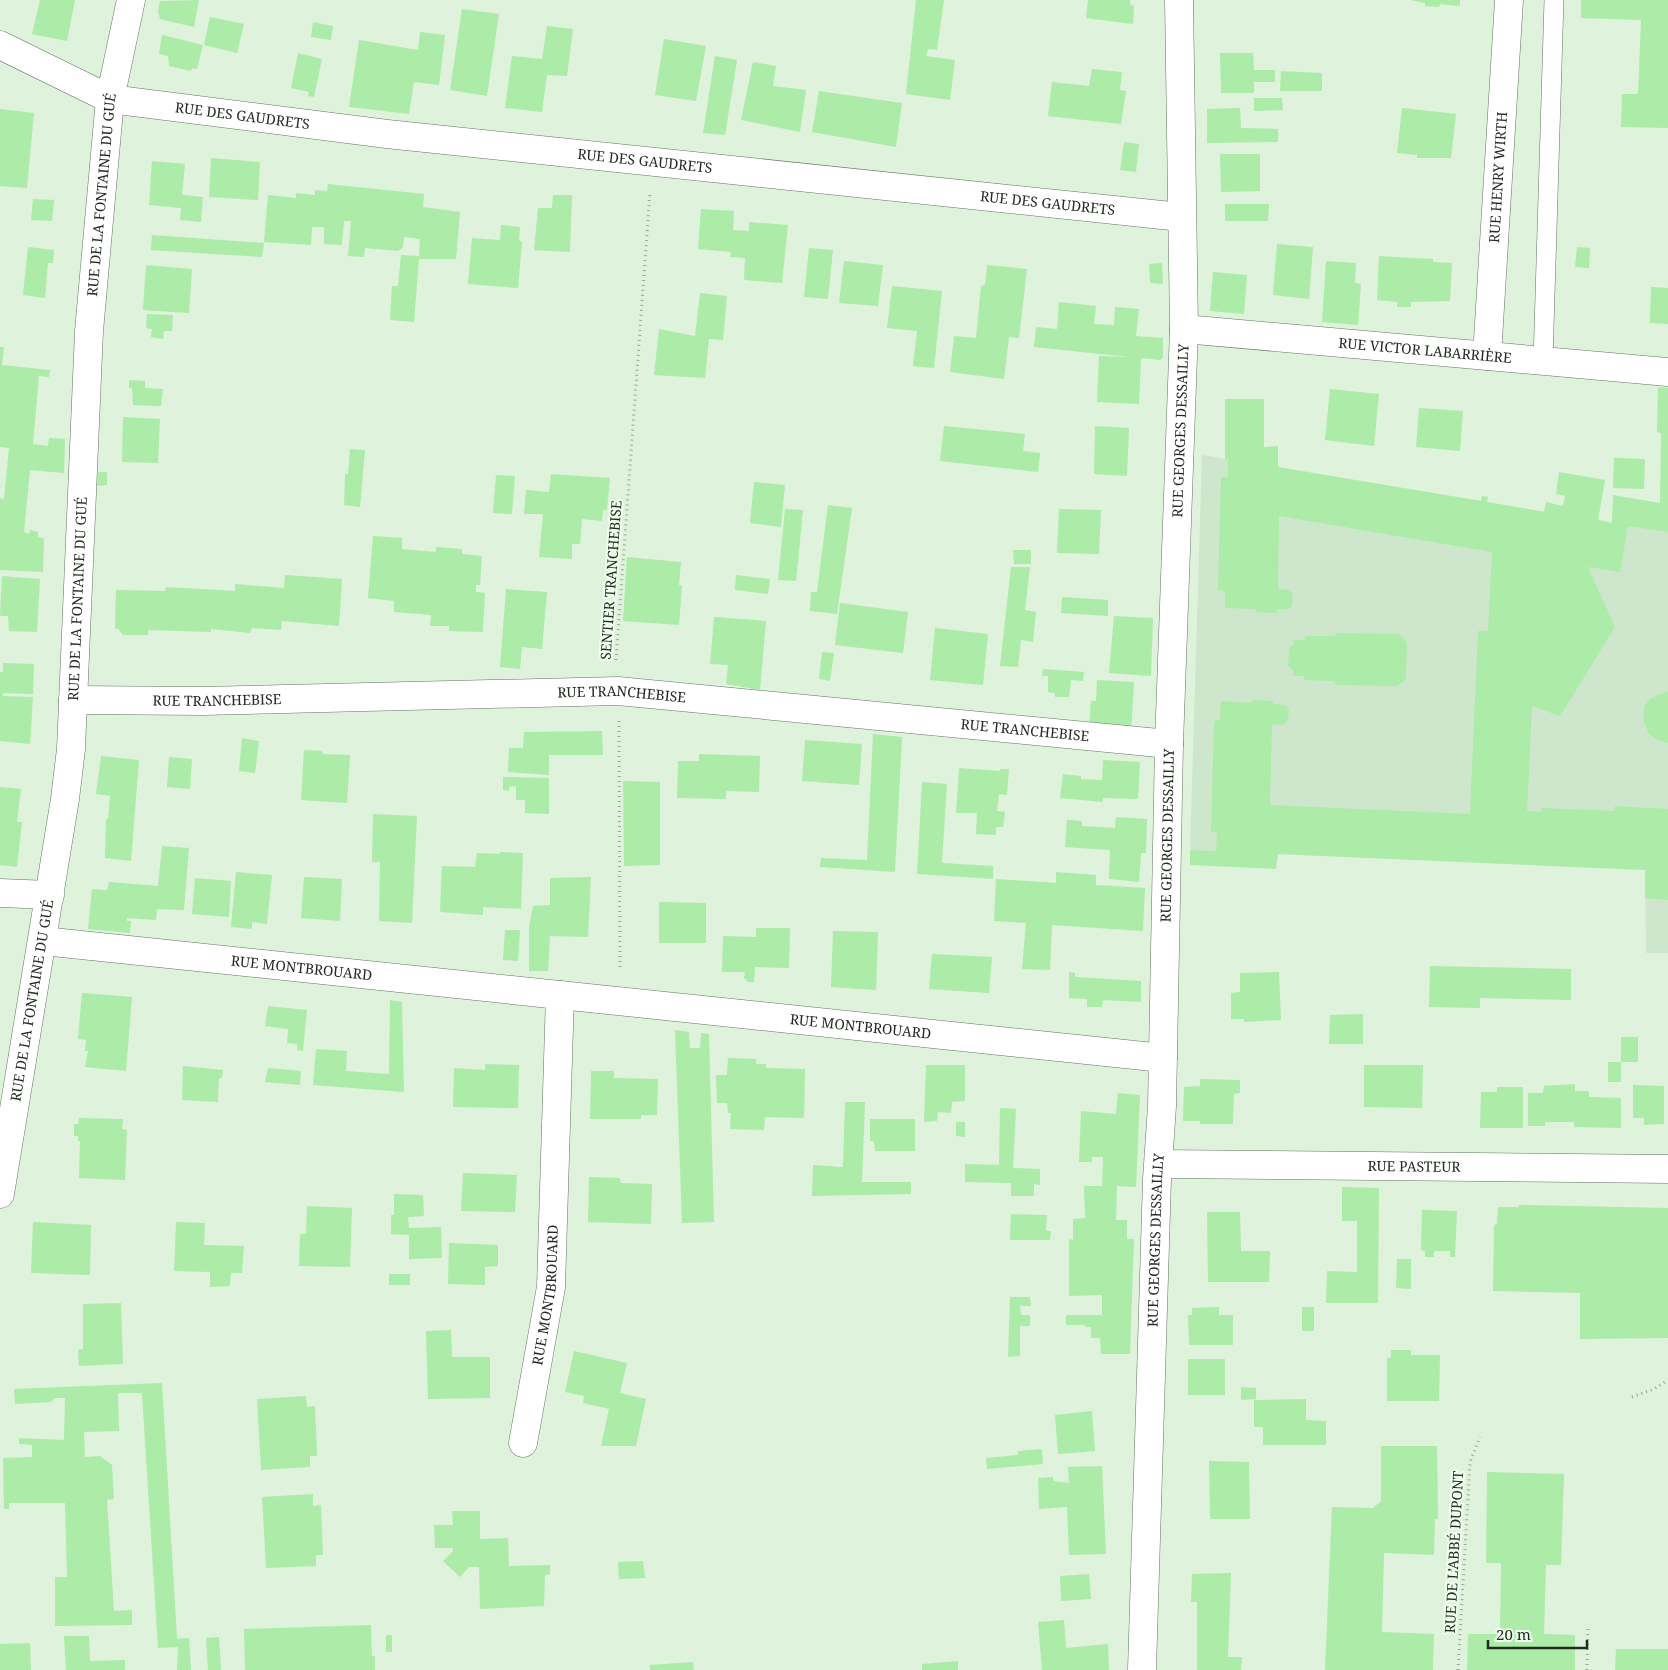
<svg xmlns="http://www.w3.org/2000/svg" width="1668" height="1670" font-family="'Noto Serif',serif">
  <rect width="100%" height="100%" fill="#def2dc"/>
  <path fill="#cee7cc" d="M1202,455L1668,532V953H1646L1645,870L1190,850Z"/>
  <path fill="#aceba8" d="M40,0H75L67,41L32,34Z
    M199,0L194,27L160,19L158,11L160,1Z
    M916,0H944L937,50L928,49L926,56L955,60L950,100L906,94Z
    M1088,0H1130V4L1134,6L1133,24L1086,18Z
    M1410,0H1460V6L1440,4L1439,7L1425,6V3Z
    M1581,0H1668V128L1621,127L1622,94H1638L1641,20L1581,18Z
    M462,9L499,14L487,96L450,90Z
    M210,17L244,24L237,53L204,45Z
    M313,22L333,26L331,40L311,37Z
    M547,26L573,29L567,76L547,75L542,112L505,108L512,56L542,59Z
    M420,32L445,35L439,85L414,82L409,114L349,107L359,40L418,50Z
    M162,35L203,45L197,69L192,68L191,71L169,66L168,56L159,54Z
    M664,39L706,46L696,101L655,95Z
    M298,53L322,59L314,97L308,96L309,92L291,88Z
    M1220,53H1253L1254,70H1275V82H1254V93H1221Z
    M715,56L737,60L725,135L703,133Z
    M753,62L776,66L773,86L806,90L800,132L741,120Z
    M1092,69L1122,72L1120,90L1126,91L1121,124L1048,116L1052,82L1089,86Z
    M1281,71L1322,73V91H1280Z
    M819,91L902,103L896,147L812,132Z
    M1254,98H1282L1283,110L1254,111Z
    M1240,108L1241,128L1278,129V142L1207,143V109Z
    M1402,108L1456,114L1451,158H1417V155L1397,153Z
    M0,109L34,113L27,188L0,186Z
    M1124,142L1139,144L1136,172L1120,170Z
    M1220,154H1260V191L1221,192Z
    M211,158L260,162L258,200L209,197Z
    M152,161L185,164L182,195L203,197L201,222L180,220L181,208L149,205Z
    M328,184L424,194L423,207L460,212L456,259H419L414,322L390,320L392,286H398L401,255L419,256L420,239L404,237L403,247L398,251L365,248L364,257L348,256L351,221H344L342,245L324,244V227H312L311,245L264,242L268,195L296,198V193L315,195V190L327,191Z
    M553,195H572L570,252L534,250L538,208H552Z
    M33,199L54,200L52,221L31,220Z
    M1225,204H1269L1268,221H1225Z
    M701,209L734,211L733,230L749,231V222L788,225L782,283L744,280L745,258L730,257L731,252L698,249Z
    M501,225L520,227L519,240L522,242L518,288L468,284L472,238L500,240Z
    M152,235L264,243L262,257L151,250Z
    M1277,244L1313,247L1309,299L1273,295Z
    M28,247L54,250L53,263H48L45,298L23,295Z
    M1577,247L1590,248L1589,268L1575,267Z
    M809,248L833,250L828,299L804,297Z
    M1379,256L1433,259V262L1452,263L1450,301L1411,302V307H1397V302L1377,300Z
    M844,261L883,265L878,306L839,303Z
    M1326,261L1356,263L1355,283L1361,284L1358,325L1322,322Z
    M1162,263L1163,284L1150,283L1149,264Z
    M146,265L192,269L189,313L143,310Z
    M987,265L1027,269L1019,338L1009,337L1004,379L950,372L954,336L976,338L981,286L985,285Z
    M1213,272L1247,275L1244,314L1210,311Z
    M892,286L942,291L934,368L913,366L917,331L887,328Z
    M1651,287L1668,288V324L1650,323Z
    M700,293L727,296L723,340L709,339L705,378L654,375L659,329L695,336Z
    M1059,302L1096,306L1094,324L1114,325L1115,307L1139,309L1136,336L1163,338V358L1160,360L1141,358L1139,404L1097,402L1099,356L1129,357L1034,347L1036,327L1057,329Z
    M147,314L173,315L172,331H164L163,339L151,337L152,329L146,328Z
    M0,347H4L2,365L50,370L49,377L39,376L33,444L48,446L49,438L65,439L64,473L30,470L24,532L29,534L30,530L38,532V537L44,538L43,572L0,570V498L4,499L9,448L0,447Z
    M129,380L145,381V388L163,389L161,406L133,405L132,388H129Z
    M1658,387L1668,388V532L1628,526L1620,572L1588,567L1615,627L1560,716L1532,706L1527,811L1541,812L1542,808L1615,811V806L1668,809V900L1645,898V870L1278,854L1276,869L1190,865V850L1216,851L1217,833L1211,832L1214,721L1220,720L1221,701L1252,703V700L1273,701V704L1284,705L1289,709L1288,720L1283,725L1272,724L1270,805L1470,814L1478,631H1488L1492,552L1279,516L1278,589L1288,590L1293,594L1292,606L1287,609H1277V613L1256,612V609L1225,608V591L1218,590L1221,477H1228V459H1225V399H1264V447L1278,446V467L1481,501L1482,496L1488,497L1487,502L1544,512L1546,502L1563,506L1565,496L1556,494L1559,472L1605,480L1598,520L1612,523L1613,495L1660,503L1661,433L1657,432Z
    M1330,389L1379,394L1374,446L1325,440Z
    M1419,408L1463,411L1460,451L1416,447Z
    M123,417L160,419L158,463L122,462Z
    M944,426L1025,434L1023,451L1040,453L1038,472L940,461Z
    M1095,426L1129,428L1127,476L1094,474Z
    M350,449L365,450L360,507L344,505L345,474H348Z
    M1614,458L1645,459L1644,489L1613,488Z
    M98,472H107V485L97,486Z
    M551,474L610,478L607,510H603L602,521L582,519L580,544H572V559L539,557L543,514H524L526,490L549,492Z
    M496,475L515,476L512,514L493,513Z
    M754,482L785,485L781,527L750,523Z
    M828,505L852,508L837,614L810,611L811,592H817Z
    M785,509L803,510L796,581L778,580Z
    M1059,509L1101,510L1099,554L1057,553Z
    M373,536L402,538V549L436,552V547L462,549V554L482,556L480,585H476V592L485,593L483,632L449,631V626H430L431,615L394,612V601L368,598Z
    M1013,550H1031V564H1014Z
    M627,557L681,562L679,585L682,586L679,625L623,621Z
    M1011,567H1030L1025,610L1036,612L1033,642L1021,640L1018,667L1000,666Z
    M285,575L342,579L339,626L282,621L281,630L252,628L250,633L211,629V632L148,630V635H123L118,629H115L116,590L165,591L166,587L235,591V584L284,588Z
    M736,575L770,579L768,594L735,590Z
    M2,576L40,579L37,632L9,631L8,616H0Z
    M506,589L547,592L542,649L522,647L520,669L500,667Z
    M1062,597L1108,600V616L1061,613Z
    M840,603L908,612L903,653L835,645Z
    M1114,616L1153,618L1151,676L1109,673Z
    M714,617L766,621L760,690L726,684L728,665L710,664Z
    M935,628L988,634L983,685L930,680Z
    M1337,633L1399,634L1407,643L1406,679L1397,686L1336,685L1333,681L1304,680V676H1293V670L1288,666L1289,648L1294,644V640H1305L1306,636H1334Z
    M822,652L834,653L830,681L819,679Z
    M3,663L34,664L33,694L4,693L2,696L33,697L30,744L0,741V672H3Z
    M1043,669L1084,672L1083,681L1071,680L1069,697H1055V693L1048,692V676H1042Z
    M1097,680L1134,682L1131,732L1089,729L1091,701H1096Z
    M1668,691V743L1657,740L1649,734L1643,719L1645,705L1651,698Z
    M602,731L603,755H549V775L508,772L509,748H523L524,732Z
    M873,734L902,737L895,872L820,867L821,858L867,860Z
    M242,738L259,741L255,773L239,771Z
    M805,740L862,744L859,785L802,781Z
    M304,750L322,751L323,754L350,755L347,803L301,800Z
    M699,754L760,756L759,792L726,791V799L677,798L678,761H699Z
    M101,756L139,760L131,861L105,858L106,819H108L110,796L96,794Z
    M169,757L192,759L190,789L167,787Z
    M1103,760L1140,762L1138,799L1103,798V802L1060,798L1063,774L1081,776V779L1102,780Z
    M959,768L1000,771V769H1009L1007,795L999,794L997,811L1005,812L1003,827H996V835L976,834L977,813H956Z
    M503,777L549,778V814L525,813V800H516V786L509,787V791L503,790Z
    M623,781L660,782V865L624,866Z
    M922,782L947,784L942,863L993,866V879L917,874Z
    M0,787L21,789L17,822H22L17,867L0,865Z
    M373,814L417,816L412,923L379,921L380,862H372Z
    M1116,817L1147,819L1146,853H1141L1139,882L1109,879L1110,850L1065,847L1067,820L1082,821V826L1115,828Z
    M162,846L189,848L184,910L157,909L156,920L127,918V921H131L130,933L88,929L92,889L107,890L109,882L158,886Z
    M500,852L523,853L521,909L483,907V915L440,912L442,866L475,867L477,853L500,854Z
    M236,872L272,875L267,924L252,922V929L231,927Z
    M1056,872L1096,875V885L1145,888L1143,931L1052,925L1050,970L1022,969L1026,923L994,921L996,879L1056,883Z
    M304,877L342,879L340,921L301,918Z
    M591,877L588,937L550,936L548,971H529V927L533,906L550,905V878Z
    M195,878L231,881L229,917L192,914Z
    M659,902L706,903V943H659Z
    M756,928H790L789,968L755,967L754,982H748L744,978L745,972H722L723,936L756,937Z
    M505,930H520L518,961L503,960Z
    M833,931L878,932L876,990L831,987Z
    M932,954L992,957L989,993L929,989Z
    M1430,966L1571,969V1000L1480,998V1008L1429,1007Z
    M1069,972L1075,973V977L1141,981V1002L1103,1000L1102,1007H1087V999L1069,998Z
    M1279,972L1281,1020L1244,1022V1019H1231V993L1240,992V973Z
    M82,993L132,997L126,1071L85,1067L88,1051H85L86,1040L78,1039Z
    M390,1000L402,1002L404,1092L313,1085L316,1049L347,1051L346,1071L389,1074Z
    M268,1006L307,1010L303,1051L297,1050V1044L287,1043L288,1029L265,1026Z
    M1363,1014V1044H1329L1330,1015Z
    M675,1030L689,1032L690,1048H700L701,1033L709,1034L714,1222L682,1223Z
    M1621,1037H1638V1062H1621Z
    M728,1058L756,1059V1064H766V1068L805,1069L804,1118L765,1117L764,1130L730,1129L731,1113H728L727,1103H717L716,1075H727Z
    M1608,1062H1621V1082H1608Z
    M485,1064L519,1065L518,1108L453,1107L454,1068L485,1070Z
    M926,1065H965V1101L952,1102L951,1113L938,1112L937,1121L924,1122Z
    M1364,1065H1423L1422,1108L1364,1107Z
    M183,1066L223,1070L222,1078H219L218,1102L182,1100Z
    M268,1068L301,1071L300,1085L265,1082Z
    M591,1071H614V1078L658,1079L657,1115H641V1119H590Z
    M1200,1079L1240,1080V1093L1234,1094L1233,1124H1200V1121H1183L1184,1087L1200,1086Z
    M1575,1084V1091H1589V1097L1621,1098V1128L1574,1127V1122H1545V1126H1528V1093H1543L1544,1086Z
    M1633,1085L1664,1086V1124L1644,1125V1118H1633Z
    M1497,1087H1523V1128H1480L1481,1092H1497Z
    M1118,1093L1140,1095L1136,1187L1117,1186L1116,1220H1127V1239H1134L1130,1354H1101L1100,1338H1091V1327H1085V1325H1066V1315H1102V1295L1069,1296V1239L1073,1240V1219L1085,1218L1084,1186H1102L1103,1157H1092V1162H1079L1081,1111L1116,1114Z
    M845,1102H865L862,1182H911V1194L812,1196L813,1165L843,1167Z
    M1000,1108L1016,1109L1013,1168L1040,1169V1185L1034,1184V1196H1011V1183L965,1182V1164L999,1165Z
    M79,1118L123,1119L122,1129L127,1130L125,1180L79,1178L80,1141H78V1136H74V1124H78Z
    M870,1119H915V1151H875L874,1141H870Z
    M956,1122H965V1137L956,1136Z
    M463,1173L517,1175L515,1212L461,1211Z
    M589,1177L620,1178L621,1183L652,1184L651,1224L588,1222Z
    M1342,1187L1379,1188L1378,1303H1326L1327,1271L1357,1272V1221H1342Z
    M394,1194L423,1195L424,1216L408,1217L409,1228L441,1227L442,1258L409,1259V1235L391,1234V1215H394Z
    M1519,1205L1668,1208V1338L1580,1339V1293L1493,1291L1494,1225L1497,1224L1498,1207H1519Z
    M307,1206L352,1208L350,1267L299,1266L300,1234H306Z
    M1422,1210L1457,1211L1455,1257H1450V1251H1434V1257H1425V1251L1421,1250Z
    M1207,1212H1240L1241,1251H1270L1269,1282H1208Z
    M1011,1214L1047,1215L1046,1231H1051L1050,1240H1010Z
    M33,1222L91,1225L90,1275L31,1273Z
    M176,1222L205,1223L204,1245L244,1246L242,1273H231L230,1286L210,1287V1272L174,1271Z
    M449,1243L498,1245V1266L485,1267V1285L448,1284Z
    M1397,1259H1411V1289L1396,1288Z
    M389,1274H410V1285H389Z
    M1010,1297H1030L1031,1306H1020L1021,1315H1030V1326H1020V1356L1008,1357Z
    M121,1303L123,1364L79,1366L78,1350L83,1349V1304Z
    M1219,1307V1315H1233V1345H1189L1188,1315H1192V1308Z
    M1302,1307H1314V1331H1302Z
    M451,1330L452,1357H490V1398L428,1399L426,1331Z
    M1391,1350H1411V1355H1440L1439,1401H1387V1358H1391Z
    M574,1351L627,1363L620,1393L646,1399L636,1446H601L609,1409L583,1403L584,1396L565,1392Z
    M1188,1359H1225V1395H1188Z
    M162,1383L177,1639L189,1638L191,1670H177L178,1647L158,1648L142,1393H118L119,1431L84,1432L85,1457L100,1456L112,1465L114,1499L107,1500L114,1611L132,1610V1625L55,1626V1577H67L65,1503H9V1509H4L3,1458L32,1457V1445L19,1444V1438L64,1440L65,1398H55L51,1402L15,1404L14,1389Z
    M1241,1387L1256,1388V1399L1241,1400Z
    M306,1396L307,1407L315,1406L317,1456H310V1467L261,1470L257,1399Z
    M1306,1399V1420L1326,1421V1445H1263V1427H1254V1400Z
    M1092,1411L1095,1451L1058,1454L1055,1415Z
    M1381,1446H1437L1438,1519H1435L1434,1555L1384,1553L1382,1632L1434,1634L1433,1670H1325L1332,1507L1373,1508L1381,1501Z
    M1042,1449L1043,1464L987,1469L986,1458L1018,1455V1451Z
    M1209,1461L1249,1462L1250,1519H1210Z
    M1102,1466L1106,1554L1069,1555L1067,1507L1039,1509L1038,1478L1053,1477V1481L1069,1483L1068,1467Z
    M1487,1472L1564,1474L1561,1565H1546L1544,1634L1575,1635V1670H1467L1468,1634H1500L1501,1563H1486Z
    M313,1494V1506L321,1505L323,1555H316V1566L266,1568L262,1497Z
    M452,1511H480V1539L508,1538L509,1566L550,1565V1574L545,1575L544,1606L480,1609L479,1567H469L460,1577L443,1561L453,1551V1548H435L434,1525H453Z
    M643,1561L645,1578L619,1579L618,1562Z
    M1231,1573L1228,1657H1242L1241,1670H1197V1602H1191L1192,1574Z
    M1089,1574L1091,1599L1061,1601L1060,1576Z
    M1064,1620L1066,1648L1108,1644L1109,1670H1042L1038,1622Z
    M371,1625L372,1656H375V1670H245L244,1629Z
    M386,1635H392V1652H386Z
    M64,1636H89L90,1661L125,1660V1670H66Z
    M219,1637L221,1670H208L206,1638Z
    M30,1643L31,1670H0V1644Z
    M1616,1649H1668V1670H1615Z
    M958,1661V1670H922V1664Z
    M693,1662L694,1670H650V1665Z"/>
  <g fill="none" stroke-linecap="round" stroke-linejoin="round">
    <g stroke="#637562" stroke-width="20">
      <path id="lane" d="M1543,361L1554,0"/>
    </g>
    <g stroke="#637562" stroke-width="29">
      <g id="street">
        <path id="s1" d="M0,45L110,99L387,134L1181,217"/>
        <path id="s2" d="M1184,329L1668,372"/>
        <path id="s3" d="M1487,356L1509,0"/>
        <path id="s4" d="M73,700L203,701L618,691L1169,744"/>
        <path d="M0,893L50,895"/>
        <path id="s5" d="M43,941L1163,1058"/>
        <path id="s6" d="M1159,1164L1668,1169"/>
        <path id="s7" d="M0,1194L65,799L71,749L89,331L110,99L131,0"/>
        <path id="s8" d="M523,1443L551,1287L560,995"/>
        <path id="s9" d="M1142,1670L1157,1179L1162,1106L1169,744L1184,329L1179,0"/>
      </g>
    </g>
    <path stroke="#99a897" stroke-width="3" stroke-dasharray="1 4" stroke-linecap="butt" d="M616,660L650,192
      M619,721L620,970
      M1632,1397L1654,1389L1668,1380
      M1458,1670L1470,1462L1480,1437
      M1587,1670L1588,1625"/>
    <use href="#lane" stroke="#fff" stroke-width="19"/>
    <use href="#street" stroke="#fff" stroke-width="28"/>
  </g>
  <g text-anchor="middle" stroke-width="4.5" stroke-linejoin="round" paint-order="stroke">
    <g font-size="14" fill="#232b22" stroke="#eefeec">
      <text dy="5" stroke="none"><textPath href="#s1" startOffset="256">RUE DES GAUDRETS</textPath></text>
      <text dy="5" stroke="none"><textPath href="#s1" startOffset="661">RUE DES GAUDRETS</textPath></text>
      <text dy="5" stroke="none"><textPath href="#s3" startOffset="179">RUE HENRY WIRTH</textPath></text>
      <text dy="5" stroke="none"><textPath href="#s7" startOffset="1006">RUE DE LA FONTAINE DU GUÉ</textPath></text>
      <text dy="5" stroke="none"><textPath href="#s1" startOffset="1066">RUE DES GAUDRETS</textPath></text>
      <text dy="5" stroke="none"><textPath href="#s2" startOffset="242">RUE VICTOR LABARRIÈRE</textPath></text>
      <text dy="5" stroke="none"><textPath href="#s9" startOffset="1240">RUE GEORGES DESSAILLY</textPath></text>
      <text transform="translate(611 580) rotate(-86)" y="5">SENTIER TRANCHEBISE</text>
      <text dy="5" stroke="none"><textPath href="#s7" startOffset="601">RUE DE LA FONTAINE DU GUÉ</textPath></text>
      <text dy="5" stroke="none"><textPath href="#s4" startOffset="549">RUE TRANCHEBISE</textPath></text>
      <text dy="5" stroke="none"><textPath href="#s4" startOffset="144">RUE TRANCHEBISE</textPath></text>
      <text dy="5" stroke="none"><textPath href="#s4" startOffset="954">RUE TRANCHEBISE</textPath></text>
      <text dy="5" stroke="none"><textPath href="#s9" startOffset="835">RUE GEORGES DESSAILLY</textPath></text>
      <text dy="5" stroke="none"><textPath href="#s5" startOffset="260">RUE MONTBROUARD</textPath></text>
      <text dy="5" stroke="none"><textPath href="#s7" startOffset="196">RUE DE LA FONTAINE DU GUÉ</textPath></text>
      <text dy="5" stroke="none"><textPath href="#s5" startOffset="822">RUE MONTBROUARD</textPath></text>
      <text dy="5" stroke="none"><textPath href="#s6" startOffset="255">RUE PASTEUR</textPath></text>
      <text dy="5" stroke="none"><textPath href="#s9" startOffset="430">RUE GEORGES DESSAILLY</textPath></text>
      <text dy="5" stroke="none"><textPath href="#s8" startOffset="150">RUE MONTBROUARD</textPath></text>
      <text transform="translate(1454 1552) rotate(-87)" y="5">RUE DE L’ABBÉ DUPONT</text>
    </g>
  </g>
  <path d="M1488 1640v8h99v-8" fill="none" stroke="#232b22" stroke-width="2.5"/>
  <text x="1496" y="1640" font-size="15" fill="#232b22" stroke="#eefeec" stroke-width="4" paint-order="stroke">20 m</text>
</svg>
